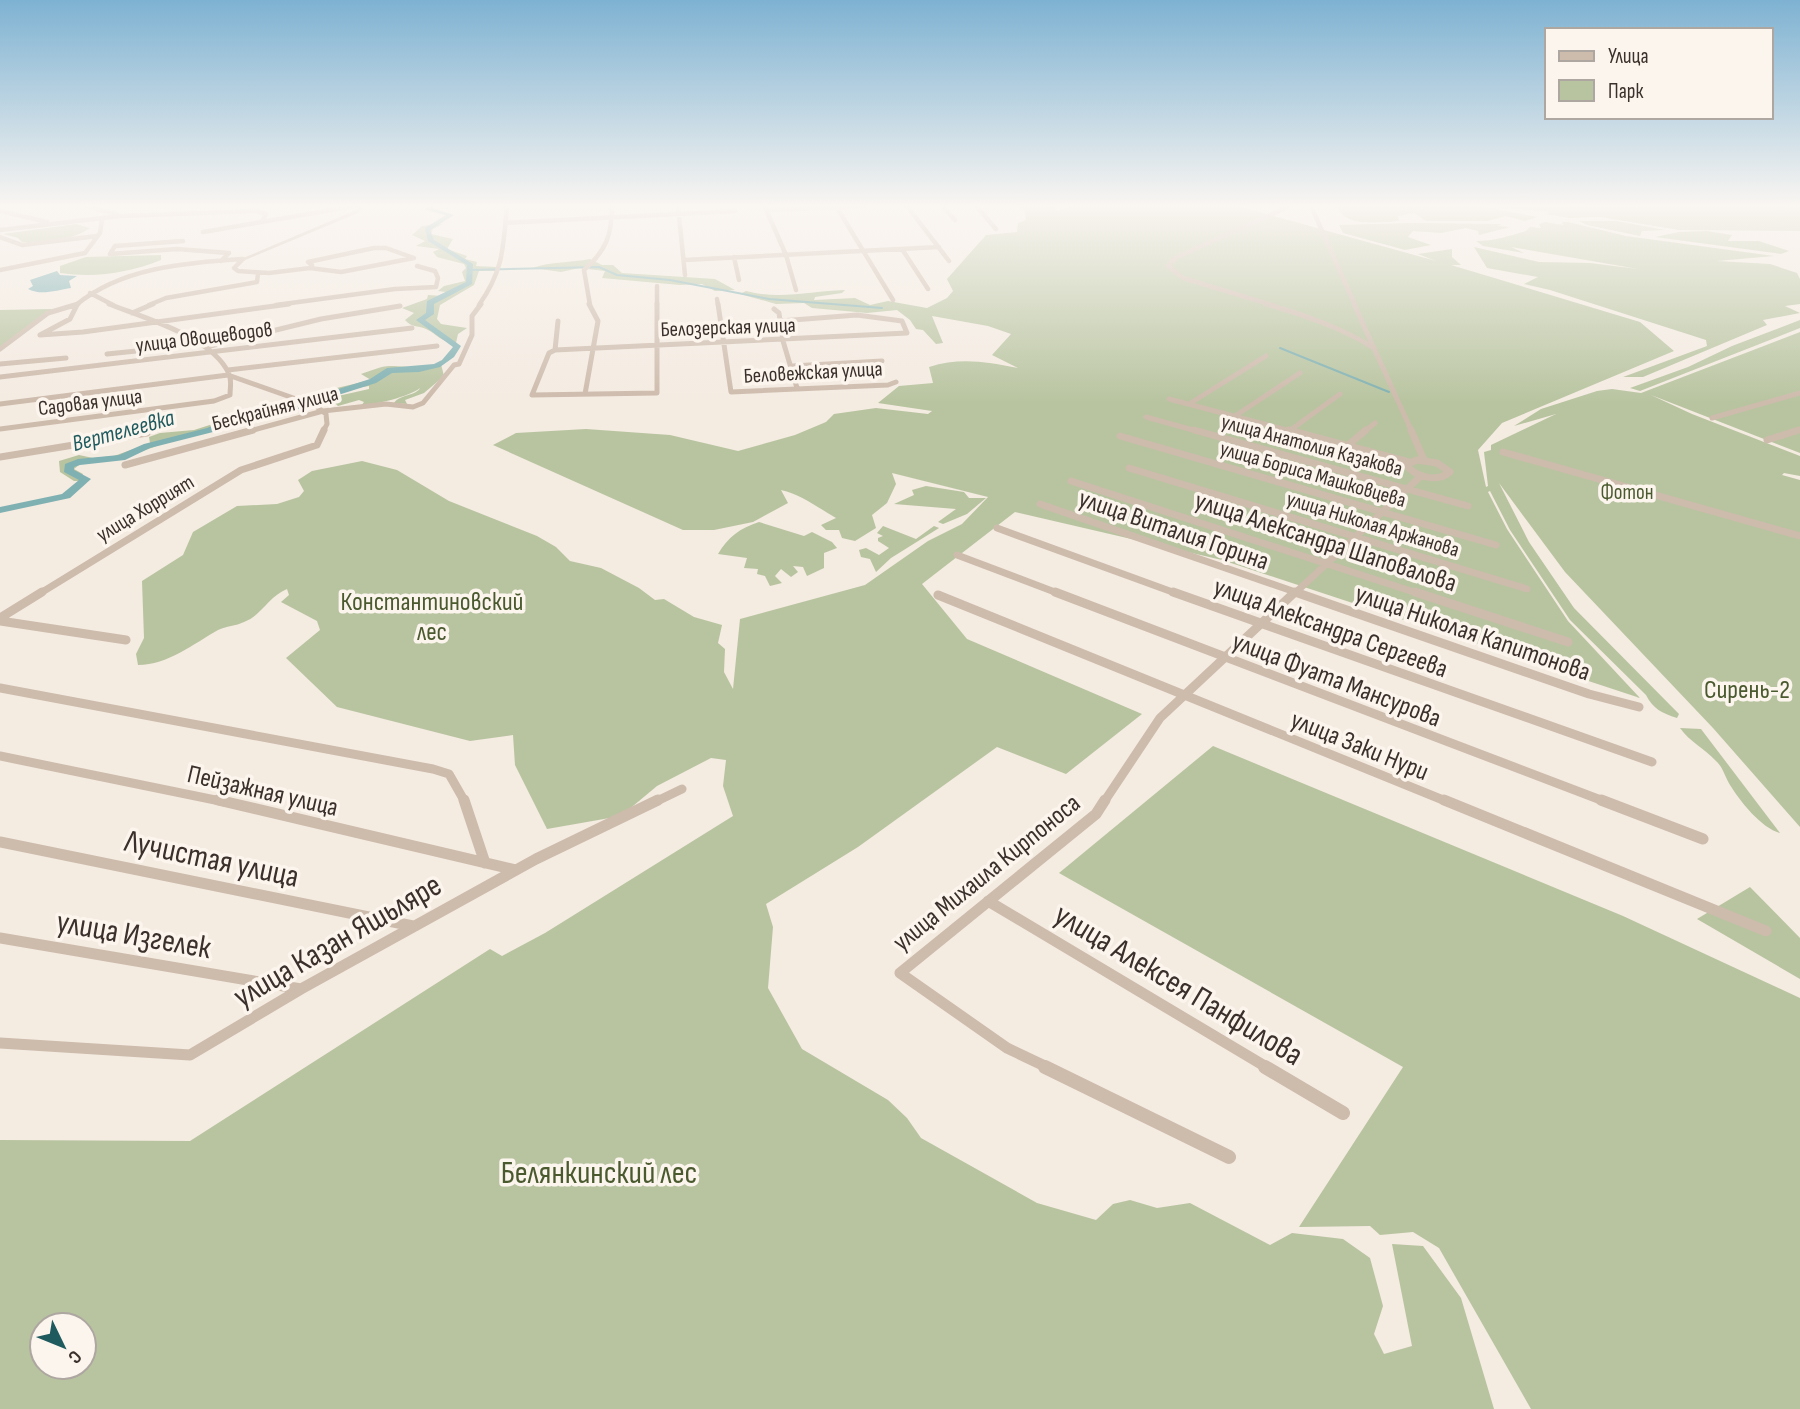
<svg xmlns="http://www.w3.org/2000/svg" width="1800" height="1409" font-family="'Sofia Sans Condensed',sans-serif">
  <rect width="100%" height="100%" fill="#f4ebe1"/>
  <path fill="#b8c4a0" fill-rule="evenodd" d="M1019,206H1054L1057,211L1072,206H1238L1436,261L1418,254L1452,249V257L1461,265H1451L1640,322L1674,351L1502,423L1478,450L1486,487L1488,486L1484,452L1491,450V445L1556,414L1514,426L1541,409L1597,391L1612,389L1641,393L1800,332V453L1651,395L1692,414L1800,456V476L1784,473L1782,475L1800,480V827L1713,728L1565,572L1499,483L1529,542L1574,608L1679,714L1677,718C1662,713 1653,709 1646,695L1570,620L1510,530L1490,491L1488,492L1507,529L1568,621L1640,698L1222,560L1015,512L922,584L967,639L1142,714L1066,774L997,747L858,847L766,904L773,927L768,988L802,1049L888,1100L907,1118L921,1138L1037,1203L1096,1220L1113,1204L1130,1200L1157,1208L1190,1203L1270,1245L1292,1233L1343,1239L1370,1258L1383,1306L1374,1334L1384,1354L1412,1346L1392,1244L1423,1246L1461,1298L1494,1409H0V1140L190,1141L490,949L502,956L545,933L733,816L723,786L726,760L711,758L657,786L621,816L547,829L515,765L513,735L470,741L337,707L286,658L320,630L317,621L281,602L289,595L287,589C269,596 261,616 244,622C236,626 226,626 218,630C193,644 168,665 138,665L136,654L144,638L142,581L183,555L193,532L237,506L277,504L299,497L304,491L298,480L312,471L362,461L397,470L449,501L537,536L556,547L570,561L601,568L639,588L655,600L664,599L694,617L722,625L718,643L725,649L724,672L733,689L740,619L865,585L928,541L962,524L988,497L892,473L896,484L887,503L872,515L876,528L855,541L842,538L839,530H826L821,525L836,518C817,507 802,495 781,490L788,503L753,522L714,530H683L493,445L516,433L586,429L670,435L738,451L795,435L826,422L834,414L876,408L928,414L932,411L878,403L899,386L933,383L929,367C960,357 987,362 1018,368L992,355L1011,334L988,326L932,316L943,343L936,344L923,330L916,329L910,320L897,310L867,313L812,308L804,303L776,304L740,294L746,291C780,300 811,291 845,290L842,293L815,297L814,300L855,298L870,305L888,301L927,308L947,298L953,291L947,279L986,235L1017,232L1018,223L1026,220L1025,211ZM42,1325H84V1367H42Z
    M1336,206H1477L1538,217L1525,221L1505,216L1488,221H1426L1414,213L1398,216L1399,221C1379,222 1345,228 1336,206Z
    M1800,206V231L1679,230L1600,217L1569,218L1546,214L1550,212L1495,207Z
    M1579,221H1616L1665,230L1642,231L1640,236L1587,225Z
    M1545,222L1563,225L1562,222H1568L1626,236L1774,256L1717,261L1770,264L1797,273L1800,279V304L1785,306L1800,313L1763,320L1767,325L1643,377H1623L1707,346L1706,340L1550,290L1524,284L1538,277L1487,268L1474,247L1539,262L1590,263L1638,269L1511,247L1524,253L1483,246L1476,241C1493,241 1510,236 1526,231L1530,227L1541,228L1539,224Z
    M1413,223L1502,224L1497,226L1510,227L1479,235L1478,231L1466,228L1441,233L1413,231L1408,237L1431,245L1405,250L1343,233L1339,225Z
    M76,224L90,228C72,241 43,242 22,242L18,238L3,234Z
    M443,224L433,229L431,234L453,239L447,249L467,256L465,259L477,262L476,266L497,267L495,271H479L474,285L440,305L437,319L441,324L467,328L458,334L456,343C442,343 437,334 426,329C417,325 412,328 405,320L414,313L402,308L427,299L428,295L443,296L446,292L438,291L444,286L465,281L462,272L466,268L464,264L437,257L433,252L439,249L416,246L425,241L412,235L422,226Z
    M1707,231L1732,235L1728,241H1759L1789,251L1781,254L1655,237L1679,232Z
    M161,255V260C128,273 96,278 60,273V266L86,257Z
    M590,259L602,265H613L622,273L715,279L735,290L715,291L702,284L680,285L602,278L605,271L579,268L561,272L533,268C551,261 571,263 590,259Z
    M52,309L0,348V310Z
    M1800,320V328L1640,391L1630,388L1688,367L1732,346Z
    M441,364L444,376L424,393L405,400L407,404L394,403C400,394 416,396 420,388C409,397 376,404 361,406L364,402L359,400L338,406L333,401L338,396L369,389V386L332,392L313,402L307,401L328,390L371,380L361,374C370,371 381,366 390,366C410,366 418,370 441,364Z
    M300,403L306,404L267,419H249L179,438L129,456L80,464L74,469L83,474L80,481H74L60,472L59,461L79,455L93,458L114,456L150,443L149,437L160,433L194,430L238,416L266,414Z
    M926,486L964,492L969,498H986L967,514L943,524L938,522L956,509L894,504L914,495L912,490Z
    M759,522L804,536L812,532L832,542L837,548L824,553V568L807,576L803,567L793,566L798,572L791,577L781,569L775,576L782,583L770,586L765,576L757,574L758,569L744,568L747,558L718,554C728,537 740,528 759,522Z
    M883,526L916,539L934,526L939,528L891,558L876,572L870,559L861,557L859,550L866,548L879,555L889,548L878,541V538L883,536L877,533Z
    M1680,728L1701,729L1780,833C1761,828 1740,801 1730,785C1725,777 1723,767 1716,761C1704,748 1691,743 1680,728Z
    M1213,746L1623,916L1800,998V1409H1531L1439,1248L1413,1232L1380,1235L1370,1226L1299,1227L1403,1067L1059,873Z
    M1750,887L1800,938V979L1697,919Z"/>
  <path fill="#7fb0b2" d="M57,271L60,275L77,276L69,281L71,288C57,290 41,296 28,289L33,286L30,280Z"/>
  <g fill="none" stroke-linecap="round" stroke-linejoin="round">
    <path stroke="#7fb0b2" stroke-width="2" d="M470,270L599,267L617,275L670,280L769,299L882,308
      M1280,348L1389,392"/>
    <path fill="#7fb0b2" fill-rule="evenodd" d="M428,206H434L432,208L454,215L430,230L434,240L473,264L472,284L434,304V314L425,320L461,346L454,357L440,367L419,372L392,373L376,383L316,402H310V398L370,379L387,368L434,364L442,360L453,347L416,320L426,313L427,301L466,282L467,265L428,241L425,228L446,215L425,210Z
      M301,402L304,403V407L285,414L238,421L213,432L150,448L125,460L80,465L74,467V470L91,479L70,498L0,513V507L62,494L79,480L64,472L65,464L78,459L119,455L144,444L207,428L233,417L283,409Z"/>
    <path stroke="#cdbbac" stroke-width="4.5" d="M87,206L118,215
      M678,206L685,275
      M836,206L893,300
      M907,206L949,261
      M942,206L955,220
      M976,206L996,229
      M1311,206L1355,305
      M765,207L786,255L796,290
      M766,210L864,206
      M0,211L47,222
      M505,223L735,211
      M0,230L120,216L257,211L266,214L262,221L264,222
      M203,232L355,206
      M0,237L22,245L97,236
      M183,241L115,246L110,254L177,249L229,253L221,261
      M374,248H386L414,258L341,272L310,268L312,265L308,262Z
      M902,249L928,289
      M734,257L739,280
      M242,260L234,268L238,271L269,273L310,268
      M684,260L939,247
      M0,270L85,253L100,233L102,219
      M657,286V305
      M90,293L113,305
      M717,299L718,305
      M76,305C122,267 185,263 243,259
      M149,305L166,298L257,282L258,273
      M276,305L395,289L436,287L438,278L435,271L417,266
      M479,305C504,269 503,248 507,206
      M590,305L584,270C606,251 612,235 612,206
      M1272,305L1183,278L1168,266L1175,258L1290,206"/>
    <path stroke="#cdbbac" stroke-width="5" d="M718,304L731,392L888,385L896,382
      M1266,304C1304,315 1340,327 1374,348
      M1354,304L1412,432
      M774,309L779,313L783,341L797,388
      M132,313L153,304
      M558,321L555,350L549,353L532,395L657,393V304
      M40,335L83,332L289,304
      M40,335L70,319L77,305
      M206,347L321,319L400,306
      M0,349L48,313L78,304
      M555,350L907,333L902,321L857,315L780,321
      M107,354L166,348L190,340
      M0,364L66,358
      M792,366L882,361
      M228,370L437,346
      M0,377L412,328
      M585,394L598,321L589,304
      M1169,399L1294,432
      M0,404L228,375L316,406L326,414L327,424L323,432
      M1189,404L1266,356
      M1235,416L1300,373
      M1146,417L1200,432
      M1712,418L1800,393
      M0,429L214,401L230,395C230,388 232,380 229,374C213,337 144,318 109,304
      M1289,431L1340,394
      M246,432L323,411L386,404L413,407L423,403L454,365L459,364L472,335V316L481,304
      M1364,432L1375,423
      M1794,432L1800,430"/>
    <path stroke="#cdbbac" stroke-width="7" d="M1194,430L1468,506
      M1288,430L1409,462
      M1411,430L1424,460
      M1120,436L1496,545
      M1767,440L1799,430
      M1347,446L1366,430
      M1503,452L1800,536
      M0,457L147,433
      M1417,460L1437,463L1450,472C1437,483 1416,477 1406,465Z
      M125,465L253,430
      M1129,468L1527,589
      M1071,481L1420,594
      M1040,504L1301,594
      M997,528L1178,594
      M957,555L1060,594
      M39,594L241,470L317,445L324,430
      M1294,594L1421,476"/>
    <path stroke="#cdbbac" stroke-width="9" d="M1055,592L1606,802
      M1173,592L1652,762
      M1295,592L1589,694L1639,707
      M1415,592L1568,642
      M938,595L1448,802
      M0,618L42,592
      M0,621L126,640
      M0,688L433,769L449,774L465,802
      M0,756L225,802
      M655,802L682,789
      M1104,802L1160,718L1295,592"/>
    <path stroke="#cdbbac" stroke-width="11" d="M218,800L516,870
      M464,800L485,863
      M1444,800L1766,931
      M1601,800L1703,839
      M0,842L413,926
      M988,901L1268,1068
      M0,938L301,989
      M0,1043L190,1055L301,989L536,859L658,800
      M1049,1068L1007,1048L900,973L1096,814L1105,800"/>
    <path stroke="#cdbbac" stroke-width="14" d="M1045,1067L1229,1157
      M1265,1067L1343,1113"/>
    <path fill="#cdbbac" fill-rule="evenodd" d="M356,206H360L363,208L358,213L245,260L241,259L354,211L358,208Z"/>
  </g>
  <linearGradient id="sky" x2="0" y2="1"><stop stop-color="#7eb2d2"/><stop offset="0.51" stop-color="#faf6f2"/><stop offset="1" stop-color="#faf6f2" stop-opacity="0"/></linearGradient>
  <rect width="1800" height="403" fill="url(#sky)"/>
  <g text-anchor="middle" stroke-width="7" stroke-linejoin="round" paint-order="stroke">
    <g font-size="21" fill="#3b302b" stroke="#fbf5ee">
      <text transform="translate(728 327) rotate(-2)" y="7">Белозерская улица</text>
      <text transform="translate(204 337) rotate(-7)" y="7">улица Овощеводов</text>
      <text transform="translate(813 372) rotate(-3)" y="7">Беловежская улица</text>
      <text transform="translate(90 402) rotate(-7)" y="7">Садовая улица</text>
      <text transform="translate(275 408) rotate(-14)" y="7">Бескрайняя улица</text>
      <text transform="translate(1312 445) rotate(15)" y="7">улица Анатолия Казакова</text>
      <text transform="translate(1313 474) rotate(16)" y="7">улица Бориса Машковцева</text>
      <text transform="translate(145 508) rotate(-31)" y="7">улица Хоррият</text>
      <text transform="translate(1373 524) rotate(17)" y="7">улица Николая Аржанова</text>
    </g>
    <g font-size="21" fill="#4a5a2e" stroke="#fbf5ee">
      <text x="1627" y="499">Фотон</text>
    </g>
    <g font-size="23" font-style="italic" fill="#1f5a5e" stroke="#fbf5ee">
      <text transform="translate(123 430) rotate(-15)" y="8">Вертелеевка</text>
    </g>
    <g font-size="26" fill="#3b302b" stroke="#fbf5ee">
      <text transform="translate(1174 529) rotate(19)" y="9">улица Виталия Горина</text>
      <text transform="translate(1326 541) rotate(18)" y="9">улица Александра Шаповалова</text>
      <text transform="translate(1331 627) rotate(20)" y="9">улица Александра Сергеева</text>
      <text transform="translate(1473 632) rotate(19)" y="9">улица Николая Капитонова</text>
      <text transform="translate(1337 679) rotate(21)" y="9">улица Фуата Мансурова</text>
      <text transform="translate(1360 745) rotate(22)" y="9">улица Заки Нури</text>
      <text transform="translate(263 790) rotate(13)" y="9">Пейзажная улица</text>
      <text transform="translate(986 872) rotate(-39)" y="9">улица Михаила Кирпоноса</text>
    </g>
    <g font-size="26" fill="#4a5a2e" stroke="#fbf5ee">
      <text x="432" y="610">Константиновский<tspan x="432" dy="30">лес</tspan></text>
      <text x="1747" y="698">Сирень-2</text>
    </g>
    <g font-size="32" fill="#3b302b" stroke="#fbf5ee">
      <text transform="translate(212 858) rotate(12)" y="11">Лучистая улица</text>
      <text transform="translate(134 934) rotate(10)" y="11">улица Изгелек</text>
      <text transform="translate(337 940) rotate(-30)" y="11">улица Казан Яшьляре</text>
      <text transform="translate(1179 984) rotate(31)" y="11">улица Алексея Панфилова</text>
    </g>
    <g font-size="32" fill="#4a5a2e" stroke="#fbf5ee">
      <text x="599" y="1183">Белянкинский лес</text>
    </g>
  </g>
  <rect x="1545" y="28" width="228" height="91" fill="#fbf5ee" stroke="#aea6a0" stroke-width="2"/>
  <rect x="1559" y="51" width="35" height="10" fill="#cdbbac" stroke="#aea6a0" stroke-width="2"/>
  <text x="1608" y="63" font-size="21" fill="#3b302b">Улица</text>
  <rect x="1559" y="80" width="35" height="21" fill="#b8c4a0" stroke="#aea6a0" stroke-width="2"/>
  <text x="1608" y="98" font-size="21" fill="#3b302b">Парк</text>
  <g transform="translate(63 1346) rotate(133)"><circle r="33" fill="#fbf5ee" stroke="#aea6a0" stroke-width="2"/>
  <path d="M0-5L12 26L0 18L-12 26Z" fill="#1f5a5e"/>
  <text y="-10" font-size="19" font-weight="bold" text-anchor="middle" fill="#3b302b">С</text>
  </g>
</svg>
